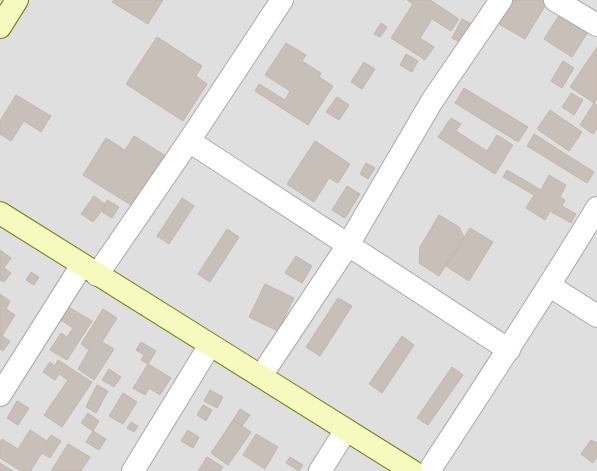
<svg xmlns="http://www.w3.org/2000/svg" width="597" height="471" font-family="'Golos Text',sans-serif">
  <rect width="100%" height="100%" fill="#f2efe9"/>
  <path fill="#e0dfdf" d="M0,0H597V471H0Z"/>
  <path fill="#c7bfb8" stroke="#c4b6ab" d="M114,0H163L148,24L112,2Z
    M407,0H430L459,19L451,31L432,19L420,38L434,47L425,60L391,38L413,4Z
    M514,0H541L547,3L525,39L499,24Z
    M560,14L588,32L572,57L544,39Z
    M462,19L477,27L467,46L452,38Z
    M381,23L387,27L380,37L374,34Z
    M157,37L202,66L196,76L207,84L183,121L126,84Z
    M286,43L306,55L302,61L321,73L319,77L333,86L308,125L255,91L259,84L285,100L290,91L265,75Z
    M597,47V99L594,103L570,87Z
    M406,54L418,61L412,72L400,65Z
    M563,61L574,68L562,88L551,81Z
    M364,62L375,69L362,89L351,82Z
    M464,88L528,127L518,142L455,103Z
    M571,93L583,100L574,115L562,107Z
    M16,95L51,116L41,132L24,121L11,141L0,134V121Z
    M337,97L349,105L339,120L326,112Z
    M594,103L597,105V128L593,134L580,125Z
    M550,110L582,132L569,151L537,129Z
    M451,118L461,124L456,131L487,151L497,135L513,145L495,174L438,137Z
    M534,134L594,172L587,183L527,146Z
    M134,136L166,156L134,207L83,175L106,138L125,150Z
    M315,141L350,164L338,183L329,178L314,202L287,184Z
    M366,163L375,168L368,179L360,174Z
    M507,170L541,190L549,175L566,185L560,197L565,200L562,206L576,214L571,223L550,211L545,220L526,208L534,195L503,177Z
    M347,186L360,194L345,218L332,210Z
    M94,196L106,205L93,222L81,214Z
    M182,198L194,206L169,244L157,236Z
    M107,200L119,207L112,218L102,212Z
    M439,215L459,227L464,237L439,276L419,263L420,247Z
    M470,228L493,242L469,281L446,266Z
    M227,229L239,237L210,282L198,274Z
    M0,250L11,258L4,268L11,273L4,282L0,280Z
    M296,256L312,266L302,283L285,273Z
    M31,272L39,277L34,285L26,280Z
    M265,284L294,298L278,331L249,317Z
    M0,294L10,301L6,309L15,315L2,336L10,341L3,351L0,349Z
    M338,298L352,306L320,356L306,347Z
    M67,306L92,321L67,360L50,350L61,333L67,337L73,328L59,319Z
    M103,309L117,318L102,342L114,349L94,380L78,369L89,350L81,344Z
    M402,336L414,345L382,393L369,384Z
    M141,342L156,351L148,364L141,360L144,355L136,350Z
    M58,360L92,382L62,427L44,415L68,380L59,374L55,380L43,372L50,362L55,366Z
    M148,364L171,378L160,395L149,388L145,395L133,388Z
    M452,367L463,375L428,425L417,418Z
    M109,369L121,377L114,387L102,380Z
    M97,385L108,391L96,413L86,407Z
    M210,390L223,397L217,408L204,401Z
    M123,393L137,402L123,424L109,416Z
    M17,401L29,408L18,425L7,418Z
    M203,405L212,410L206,421L197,415Z
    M240,409L250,415L242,426L233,420Z
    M88,413L99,421L93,431L81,423Z
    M233,420L251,432L228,465L211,453Z
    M131,422L138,426L134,432L127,428Z
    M30,430L47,441L51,435L61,441L50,458L42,453L31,470L32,471H21L0,458V442L2,439L18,449Z
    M188,430L199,437L193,448L181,441Z
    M93,431L106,439L99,450L86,442Z
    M256,434L278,447L265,469L243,455Z
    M591,440L597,443V457L593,463L581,454Z
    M68,444L90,457L81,471H51Z
    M207,457L223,467L220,471H198Z
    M290,457L303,465L299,471L286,463Z
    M0,463L13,471H0Z"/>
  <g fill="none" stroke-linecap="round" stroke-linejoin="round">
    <g stroke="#a9a9a9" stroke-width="24">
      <path id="street" d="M555,0L597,25
        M189,141L509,350
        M97,275L189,141L282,0
        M550,286L597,316
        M261,376L348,245L432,101L501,0
        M0,395L82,265
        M133,471L210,345
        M320,471L346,430
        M429,471C486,384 543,297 597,208"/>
    </g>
    <g stroke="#707d05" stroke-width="24">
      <path id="secondary" d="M0,27L17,0
        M0,213L412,471"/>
    </g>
    <use href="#street" stroke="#fff" stroke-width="22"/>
    <use href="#secondary" stroke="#f7fabf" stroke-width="22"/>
  </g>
</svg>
